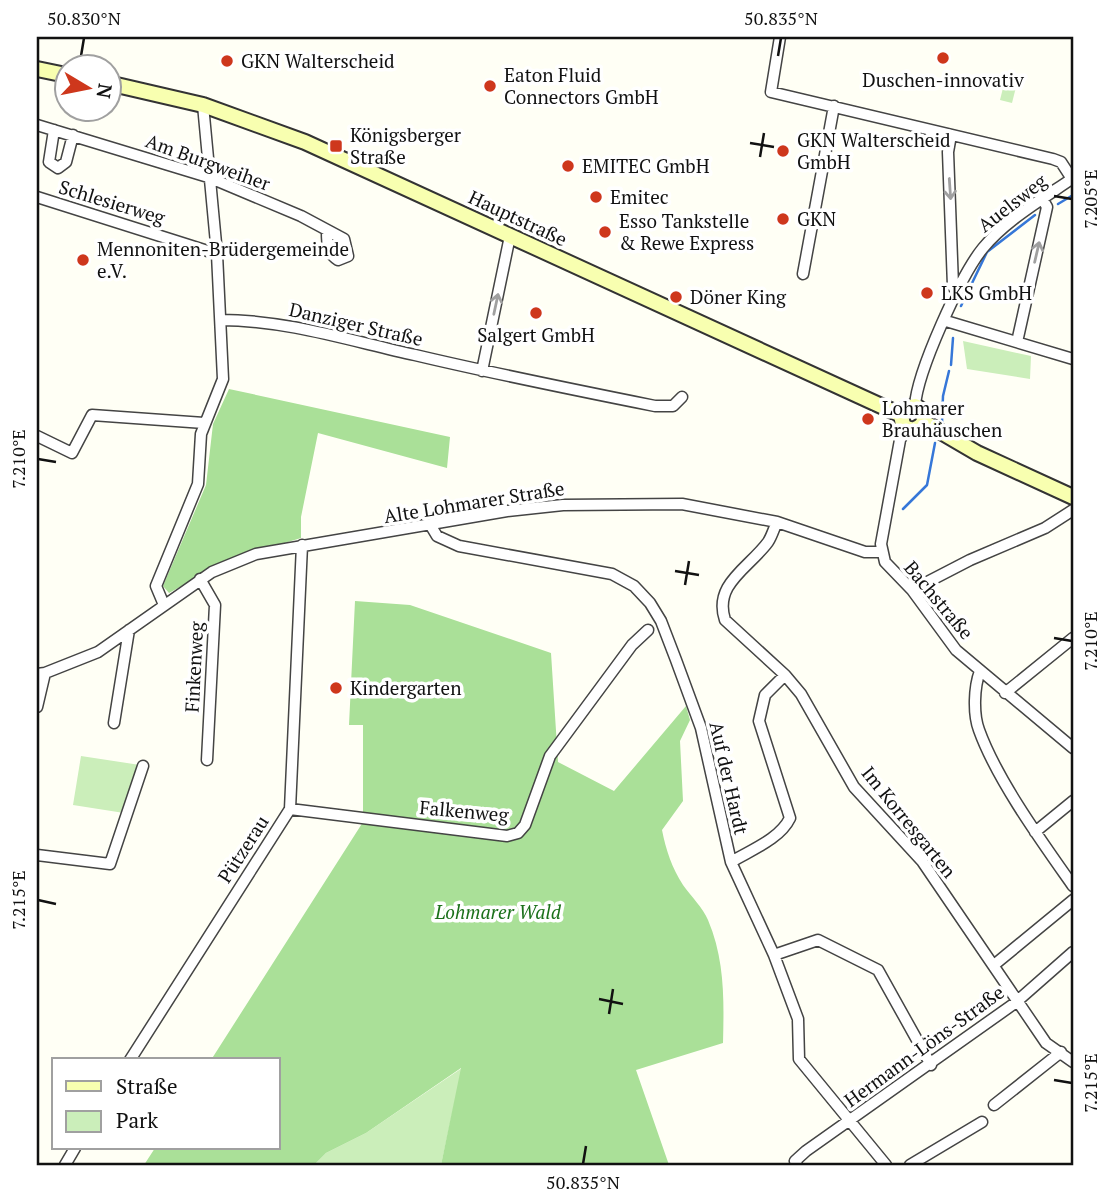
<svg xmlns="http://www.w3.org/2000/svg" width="1110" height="1202" font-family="'PT Serif',serif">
  <rect width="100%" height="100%" fill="#fffff5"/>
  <path fill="#cbeeba" d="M1006,76L1018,79L1012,103L1000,100Z
    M963,341L1031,356L1030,379L967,369Z
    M81,756L140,765L124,813L73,805Z
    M462,1068L441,1165H314L326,1153L366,1133Z"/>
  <path fill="#aae098" d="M229,389L450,437L447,468L318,433L301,517V538L228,560L169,593L163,586L206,485L213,424Z
    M355,601L410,605L551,653L558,762L614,791L686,706L690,720L680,741L683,801L662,830C666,850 672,868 683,885C691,896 703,908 708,920C725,960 724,1001 723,1043L636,1070L669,1165H441L461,1068L366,1133L326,1153L314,1165H144L155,1148H278V1060H211L363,822V725H349Z"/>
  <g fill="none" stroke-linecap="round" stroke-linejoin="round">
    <path stroke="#3677d8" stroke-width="2.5" d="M1058,204L1073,195
      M961,306L987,252L1035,215
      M951,365L953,338
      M942,422L943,396L949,371
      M903,509L927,485L935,443"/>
    <g stroke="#444" stroke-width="13">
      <path id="minor" d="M780,37L771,92L1053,159L1061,162L1072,179
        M37,125L208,177L301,216L344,239L348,256L338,260C327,253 327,244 327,231
        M54,130L49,162L58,168L66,162L73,135
        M951,135L948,152L953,286L957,294
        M37,197L217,254
        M803,274L834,106
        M221,320C287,320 351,341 415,355C495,374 575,390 655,406H673L682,397
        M946,321L1073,359
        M1017,342L1047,207L1043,200
        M482,371L510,236
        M915,406C917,372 961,275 983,248C1006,220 1044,198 1073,178
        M906,428L900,440L881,544L885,562L912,590L956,650L1073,748
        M37,436L72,453L92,415L204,423
        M777,522C774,528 772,536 768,542C749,568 713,584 725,620L785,675L801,694L854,787L922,861L1046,1043L1073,1062
        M431,526L437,536L459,546L612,574L634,586L650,603L661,621L676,660L701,728L731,862L774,955L798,1019L799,1059L886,1165
        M200,579L215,605L207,760
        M912,590L970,560L1045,528L1073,510
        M164,605L156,586L198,484L201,434L223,379L217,254L203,105
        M980,671C974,687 973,714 979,730C997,780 1042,842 1073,886
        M37,674L45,673L98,652L212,572L256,554L507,511L563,505L682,504L777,522L865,552H882
        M1005,693L1073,638
        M37,707L45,673
        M114,723L129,630
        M290,809L507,836L518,833L525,825L550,756L632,645L648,630
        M1035,832L1073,801
        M37,855L110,864L143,766
        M731,862C751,850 780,839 790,818L759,721L765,695L785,675
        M774,955L818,940L878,970L931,1065
        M994,965L1073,900
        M130,1060L290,809L302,545
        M994,1105L1061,1052
        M65,1165L75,1148
        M797,1165L795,1161L806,1151L1015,1003L1073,952
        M910,1165L982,1122"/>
    </g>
    <g stroke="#333" stroke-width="18">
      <path id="secondary" d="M37,69L66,75
        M108,83L203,105L305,142L901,415
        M901,415L906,408L915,406L923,411L924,422
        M901,415L903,425C910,432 918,430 924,422
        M924,422L977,453L1073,497"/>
    </g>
    <use href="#minor" stroke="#fff" stroke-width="10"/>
    <use href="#secondary" stroke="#f8ffb0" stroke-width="14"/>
  </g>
  <defs><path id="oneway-shaft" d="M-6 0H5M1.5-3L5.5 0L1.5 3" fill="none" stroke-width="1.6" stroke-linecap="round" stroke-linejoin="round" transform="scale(1.75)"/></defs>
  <g stroke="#a0a0a0">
    <use href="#oneway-shaft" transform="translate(950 189) rotate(86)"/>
    <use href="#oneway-shaft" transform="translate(1037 252) rotate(-77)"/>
    <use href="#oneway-shaft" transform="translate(496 304) rotate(-78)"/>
  </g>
  <path fill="none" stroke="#111" stroke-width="2.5" d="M81,56L84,38M778,56L781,38M750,143L774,147M760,157L764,133M1054,196L1072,199M38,459L56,462M675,571L699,575M685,585L689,561M1054,638L1072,641M38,900L56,904M599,999L623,1004M609,1014L613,989M1054,1080L1072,1083M583,1164L586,1146"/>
  <g fill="#ce371c" stroke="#fff" stroke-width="2.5">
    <circle cx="943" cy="58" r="7"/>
    <circle cx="227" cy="61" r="7"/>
    <circle cx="490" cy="86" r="7"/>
    <rect x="329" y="139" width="14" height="14" rx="3.5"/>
    <circle cx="783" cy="151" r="7"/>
    <circle cx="568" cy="166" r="7"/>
    <circle cx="596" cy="197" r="7"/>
    <circle cx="783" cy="219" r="7"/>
    <circle cx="605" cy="232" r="7"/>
    <circle cx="83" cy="260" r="7"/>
    <circle cx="927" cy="293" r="7"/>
    <circle cx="676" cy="297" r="7"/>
    <circle cx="536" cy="313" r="7"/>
    <circle cx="868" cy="419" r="7"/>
    <circle cx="336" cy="688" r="7"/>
  </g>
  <g text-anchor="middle" stroke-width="7" stroke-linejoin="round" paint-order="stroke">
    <g font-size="19" fill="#111" stroke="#fff" text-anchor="start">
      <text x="241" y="68">GKN Walterscheid</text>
      <text x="504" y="82">Eaton Fluid<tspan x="504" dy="22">Connectors GmbH</tspan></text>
      <text x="943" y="87" text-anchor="middle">Duschen-innovativ</text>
      <text x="350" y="142">Königsberger<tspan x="350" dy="22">Straße</tspan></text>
      <text x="797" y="147">GKN Walterscheid<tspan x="797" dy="22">GmbH</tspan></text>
      <text x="582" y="173">EMITEC GmbH</text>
      <text x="610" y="204">Emitec</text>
      <text x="797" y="226">GKN</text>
      <text x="619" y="228">Esso Tankstelle<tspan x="619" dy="22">&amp; Rewe Express</tspan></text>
      <text x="97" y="256">Mennoniten-Brüdergemeinde<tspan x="97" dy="22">e.V.</tspan></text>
      <text x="941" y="300">LKS GmbH</text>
      <text x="690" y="304">Döner King</text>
      <text x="536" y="342" text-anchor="middle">Salgert GmbH</text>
      <text x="882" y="415">Lohmarer<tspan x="882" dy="22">Brauhäuschen</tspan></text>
      <text x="350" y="695">Kindergarten</text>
    </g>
    <g font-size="19" fill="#111" stroke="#fff">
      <text transform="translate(208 162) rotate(20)" y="7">Am Burgweiher</text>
      <text transform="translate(112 202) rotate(17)" y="7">Schlesierweg</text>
      <text transform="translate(1012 203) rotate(-38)" y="7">Auelsweg</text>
      <text transform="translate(518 218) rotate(25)" y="7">Hauptstraße</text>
      <text transform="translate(356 324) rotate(13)" y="7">Danziger Straße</text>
      <text transform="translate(474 502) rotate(-9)" y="7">Alte Lohmarer Straße</text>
      <text transform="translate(939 600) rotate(50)" y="7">Bachstraße</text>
      <text transform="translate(194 667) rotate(-87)" y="7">Finkenweg</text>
      <text transform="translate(729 778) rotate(77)" y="7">Auf der Hardt</text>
      <text transform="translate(464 811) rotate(5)" y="7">Falkenweg</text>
      <text transform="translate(909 822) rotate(51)" y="7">Im Korresgarten</text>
      <text transform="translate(243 849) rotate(-57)" y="7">Pützerau</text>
      <text transform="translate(924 1046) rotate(-36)" y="7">Hermann-Löns-Straße</text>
    </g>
    <g font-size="19" font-style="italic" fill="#1b701a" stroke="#fff">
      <text x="498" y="919">Lohmarer Wald</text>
    </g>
  </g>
  <rect width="1110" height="1202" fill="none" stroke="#ffffff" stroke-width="77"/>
  <rect x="52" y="1058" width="228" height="91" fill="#ffffff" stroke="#a0a0a0" stroke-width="2"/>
  <rect x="66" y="1081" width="35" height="10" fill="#f8ffb0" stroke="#a0a0a0" stroke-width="2"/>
  <text x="116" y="1094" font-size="21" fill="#111111">Straße</text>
  <rect x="66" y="1111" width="35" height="21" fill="#cbeeba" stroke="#a0a0a0" stroke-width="2"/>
  <text x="116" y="1128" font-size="21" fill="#111111">Park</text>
  <g transform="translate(88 88) rotate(100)"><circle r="33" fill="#ffffff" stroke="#a0a0a0" stroke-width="2"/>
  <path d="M0-5L12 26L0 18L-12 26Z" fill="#ce371c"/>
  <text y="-10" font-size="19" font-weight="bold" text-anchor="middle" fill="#111111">N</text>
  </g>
  <rect x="38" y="38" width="1034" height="1126" fill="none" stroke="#111" stroke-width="2.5"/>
  <g font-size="18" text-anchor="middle" fill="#111">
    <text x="84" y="25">50.830°N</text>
    <text x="781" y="25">50.835°N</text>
    <text transform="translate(1091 199) rotate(-90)" y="6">7.205°E</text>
    <text transform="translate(19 459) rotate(-90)" y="6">7.210°E</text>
    <text transform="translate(1091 641) rotate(-90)" y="6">7.210°E</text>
    <text transform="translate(19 900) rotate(-90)" y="6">7.215°E</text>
    <text transform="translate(1091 1083) rotate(-90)" y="6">7.215°E</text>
    <text x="583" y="1189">50.835°N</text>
  </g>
</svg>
